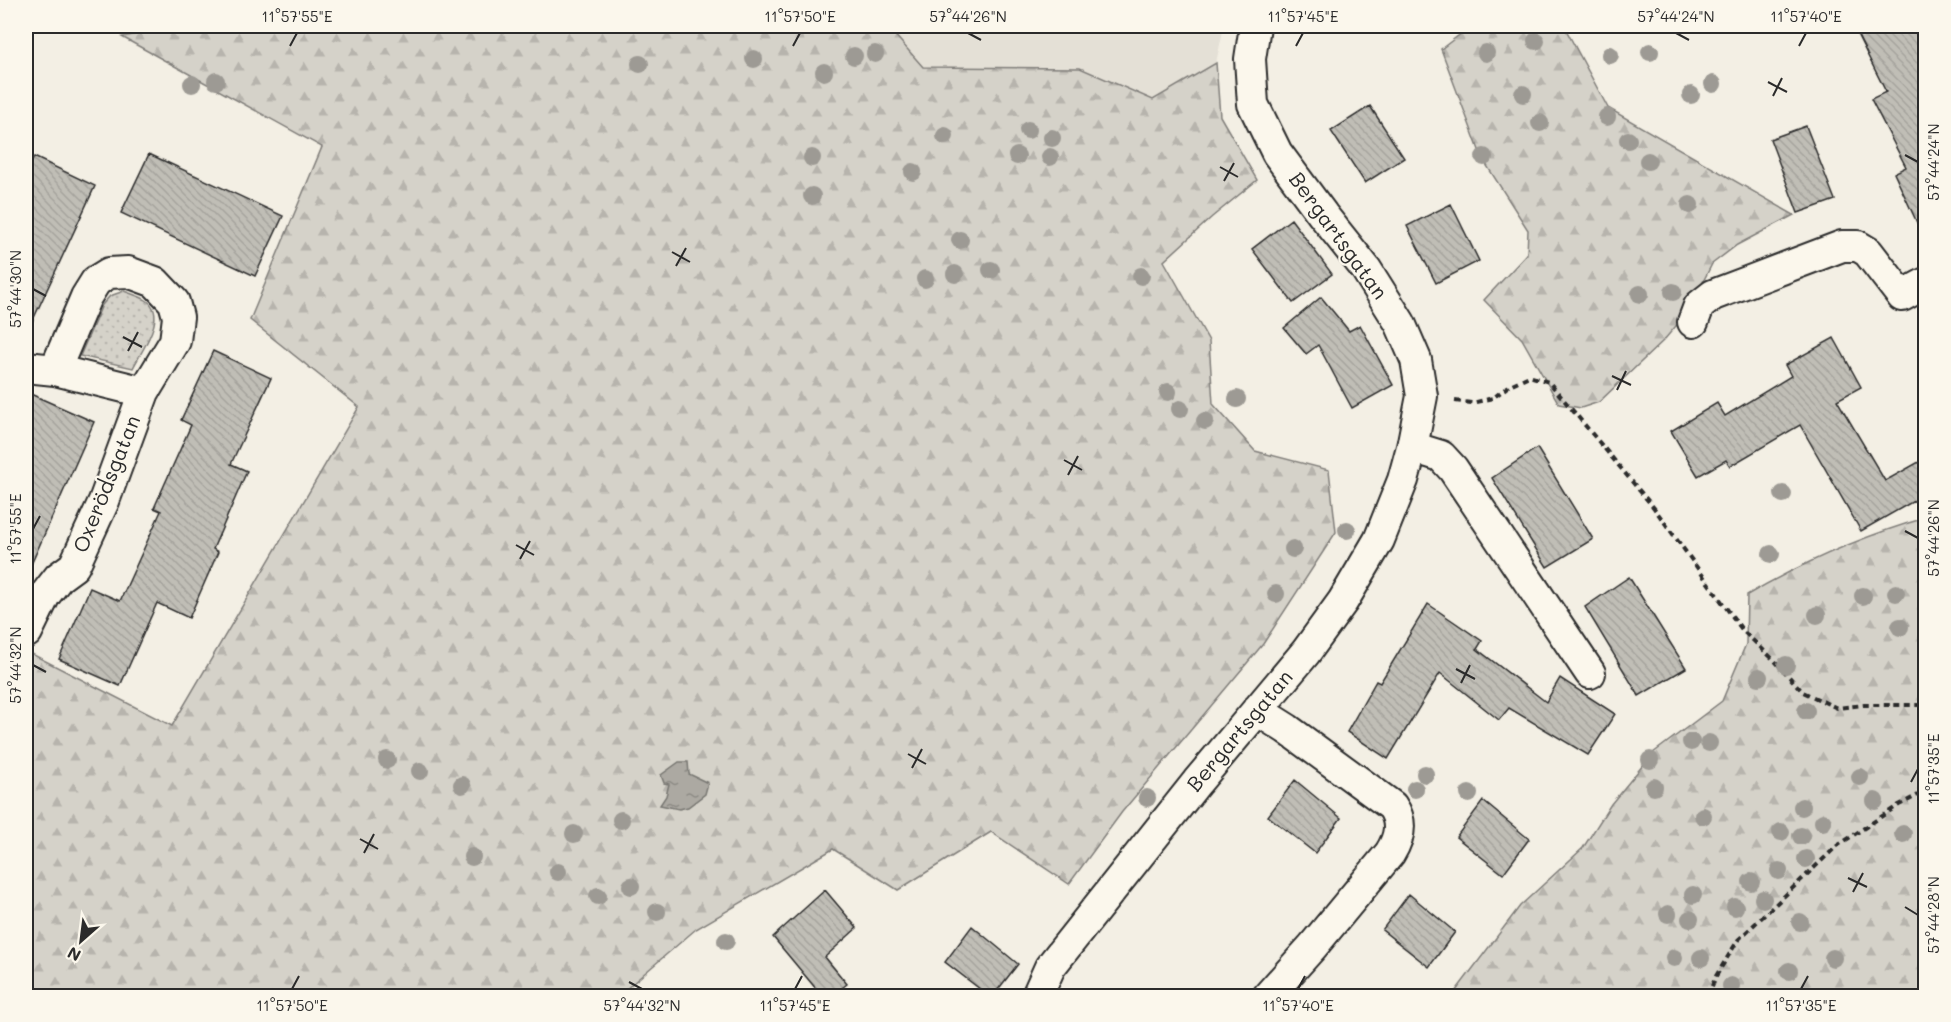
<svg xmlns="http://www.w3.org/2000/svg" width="1951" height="1022" font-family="Mali,sans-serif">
  <defs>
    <pattern id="forest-firs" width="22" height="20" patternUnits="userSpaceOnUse" patternTransform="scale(1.5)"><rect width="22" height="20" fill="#d5d2c9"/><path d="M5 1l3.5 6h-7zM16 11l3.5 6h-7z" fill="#b7b4ad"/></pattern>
    <pattern id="park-dots" width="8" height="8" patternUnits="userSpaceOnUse" patternTransform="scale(1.5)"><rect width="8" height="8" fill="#d5d2c9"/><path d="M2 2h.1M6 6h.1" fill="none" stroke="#b7b4ad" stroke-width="1.8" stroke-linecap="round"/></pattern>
    <pattern id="water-ripples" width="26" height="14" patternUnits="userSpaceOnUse" patternTransform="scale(1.5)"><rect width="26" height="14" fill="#aca9a2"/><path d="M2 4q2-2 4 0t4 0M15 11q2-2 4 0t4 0" fill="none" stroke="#8c8a84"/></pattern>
    <pattern id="building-back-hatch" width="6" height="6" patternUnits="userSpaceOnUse" patternTransform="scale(1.5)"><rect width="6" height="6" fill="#c0beb6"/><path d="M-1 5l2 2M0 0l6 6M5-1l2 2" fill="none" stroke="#a5a39d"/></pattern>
  </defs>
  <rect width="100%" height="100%" fill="#f3efe4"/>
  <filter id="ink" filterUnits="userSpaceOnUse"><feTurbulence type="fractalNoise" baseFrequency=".0167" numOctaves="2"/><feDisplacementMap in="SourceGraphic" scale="12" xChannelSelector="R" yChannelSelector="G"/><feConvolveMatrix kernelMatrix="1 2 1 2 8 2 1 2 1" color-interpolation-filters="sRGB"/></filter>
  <g filter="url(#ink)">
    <path fill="#e4e0d6" d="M887,26H1224L1216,63L1153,100L1080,68L923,67Z"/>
    <path fill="url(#forest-firs)" stroke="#807e7a" stroke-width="1.5" d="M184,26H887L923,67L1080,68L1153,100L1216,63L1220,116L1257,180L1212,217L1164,261L1209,341L1213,404L1255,451L1329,470L1336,532L1263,644L1122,812L1069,884L991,832L898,890L833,849L696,929L618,996H26V651L172,726L359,407L250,320L322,147L122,37Z
      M1471,26H1564L1608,108L1794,215L1737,245L1712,264L1687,313L1664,340L1599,402L1581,408L1559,404L1522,339L1484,300L1527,254L1528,230L1482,158L1441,49Z
      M1925,518V996H1452L1520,906L1583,848L1611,804L1653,753L1722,701L1746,644L1747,595C1804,562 1862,536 1925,518Z"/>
    <path fill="url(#park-dots)" stroke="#807e7a" stroke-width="1.5" d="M124,291C131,294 140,296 146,300C169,315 141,351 133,368L80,356L102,305L110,296Z"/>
    <path fill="url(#water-ripples)" stroke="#787772" stroke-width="1.5" d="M679,762H688L689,774L708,783L705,794L688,807L679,809L660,805L666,796L669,784L664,783L661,775Z"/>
    <path fill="url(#building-back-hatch)" stroke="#2b2b2b" stroke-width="1.5" d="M1879,26H1926V242L1894,173L1906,167L1871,99L1886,92L1858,36Z
      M1370,106L1404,158L1365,183L1331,131Z
      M1806,126L1835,200L1798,213L1770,139Z
      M149,154L283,216L255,276L121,213Z
      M34,157L95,186L26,335V174Z
      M1451,204L1479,261L1436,283L1407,226Z
      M1291,219L1332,274L1293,303L1252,249Z
      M1321,297L1349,331L1360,325L1393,385L1352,408L1318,345L1306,354L1284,328Z
      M1834,338L1861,387L1837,400L1885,481L1926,458V494L1861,531L1800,425L1730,466L1726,460L1698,476L1671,431L1717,403L1725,416L1791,376L1785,365Z
      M213,351L271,378L231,464L247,471L213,549L218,552L189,618L157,603L120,686L59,659L90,588L120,601L161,511L154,508L191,425L181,420Z
      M26,392L94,422L26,576Z
      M1537,448L1593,539L1547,567L1492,478Z
      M1629,577L1686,668L1639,696L1585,607Z
      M1428,604L1482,641L1477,649L1546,702L1560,678L1615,714L1588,755L1509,708L1499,720L1440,673L1388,759L1347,732L1376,681L1380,683Z
      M1295,780L1341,818L1315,853L1268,816Z
      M1483,801L1529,839L1503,874L1456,837Z
      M825,890L857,928L825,957L847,984L832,996H822L773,937Z
      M1409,894L1455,932L1429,967L1382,930Z
      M972,926L1018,964L993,996H989L945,962Z"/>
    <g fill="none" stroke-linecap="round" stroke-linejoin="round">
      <g stroke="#2b2b2b" stroke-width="34">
        <path id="minor" d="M1693,322L1699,306L1713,295L1842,246H1858L1868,252L1902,296L1926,283
          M26,367L55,370L144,392
          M1412,447L1441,456L1453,469L1590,673
          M27,632L45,595L59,577L74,566L104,501L144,392L175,341L178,317L174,302L155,282L128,272L109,273L96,281L86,297L55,370
          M1257,710L1287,729L1392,806C1403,822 1400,837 1390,853L1313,946L1268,996
          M1037,996L1050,967L1197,782L1306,652L1343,601L1379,540L1403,480L1412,447L1422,396L1416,360L1400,323L1366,269L1323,215L1277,153L1253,104L1250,59L1255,26"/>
      </g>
      <path stroke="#2b2b2b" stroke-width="4" stroke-dasharray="6 4.5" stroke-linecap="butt" d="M1455,401L1472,403L1493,398L1510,385L1529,376L1549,382L1654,508L1743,631L1774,660L1803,692L1837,708L1864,705H1926
        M1708,996L1716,976L1738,940L1837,846L1899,805L1926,791"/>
      <use href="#minor" stroke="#fbf7ec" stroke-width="30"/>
    </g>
    <g fill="#9d9a94">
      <circle cx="1536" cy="41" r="9"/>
      <circle cx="1650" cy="52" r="9"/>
      <circle cx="1486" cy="53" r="9"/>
      <circle cx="875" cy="54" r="9"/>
      <circle cx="1610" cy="55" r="9"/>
      <circle cx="854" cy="56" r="9"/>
      <circle cx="754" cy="59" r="9"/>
      <circle cx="640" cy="64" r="9"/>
      <circle cx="824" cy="72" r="9"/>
      <circle cx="216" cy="81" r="9"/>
      <circle cx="192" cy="84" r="9"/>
      <circle cx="1713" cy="84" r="9"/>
      <circle cx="1523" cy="94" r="9"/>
      <circle cx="1691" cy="95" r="9"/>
      <circle cx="1607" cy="117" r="9"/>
      <circle cx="1540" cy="123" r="9"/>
      <circle cx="1028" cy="130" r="9"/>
      <circle cx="945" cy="136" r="9"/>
      <circle cx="1052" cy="138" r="9"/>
      <circle cx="1628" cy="140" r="9"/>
      <circle cx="1017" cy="156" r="9"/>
      <circle cx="1050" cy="157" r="9"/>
      <circle cx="1484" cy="157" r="9"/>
      <circle cx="812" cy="158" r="9"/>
      <circle cx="1648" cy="161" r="9"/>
      <circle cx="913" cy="172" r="9"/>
      <circle cx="812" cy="196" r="9"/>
      <circle cx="1690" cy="205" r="9"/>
      <circle cx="960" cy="240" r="9"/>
      <circle cx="991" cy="270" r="9"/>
      <circle cx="955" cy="274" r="9"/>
      <circle cx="1141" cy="276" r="9"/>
      <circle cx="925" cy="279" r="9"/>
      <circle cx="1673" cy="292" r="9"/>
      <circle cx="1640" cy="294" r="9"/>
      <circle cx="1168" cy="392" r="9"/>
      <circle cx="1237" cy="399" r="9"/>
      <circle cx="1180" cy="409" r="9"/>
      <circle cx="1205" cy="421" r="9"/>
      <circle cx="1783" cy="494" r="9"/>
      <circle cx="1347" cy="530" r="9"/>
      <circle cx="1293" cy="549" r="9"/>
      <circle cx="1771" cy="554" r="9"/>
      <circle cx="1896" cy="593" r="9"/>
      <circle cx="1276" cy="594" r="9"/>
      <circle cx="1863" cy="596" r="9"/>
      <circle cx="1817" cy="615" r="9"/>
      <circle cx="1900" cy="627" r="9"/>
      <circle cx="1786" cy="665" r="9"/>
      <circle cx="1759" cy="677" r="9"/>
      <circle cx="1806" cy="711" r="9"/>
      <circle cx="1691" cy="742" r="9"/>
      <circle cx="1709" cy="743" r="9"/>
      <circle cx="387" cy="760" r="9"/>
      <circle cx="1650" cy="760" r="9"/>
      <circle cx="420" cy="771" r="9"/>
      <circle cx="1425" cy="774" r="9"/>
      <circle cx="1860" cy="777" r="9"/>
      <circle cx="462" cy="785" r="9"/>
      <circle cx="1654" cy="787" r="9"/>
      <circle cx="1415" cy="789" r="9"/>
      <circle cx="1469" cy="794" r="9"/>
      <circle cx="1147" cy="798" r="9"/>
      <circle cx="1875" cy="801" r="9"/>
      <circle cx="1802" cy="807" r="9"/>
      <circle cx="1703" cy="816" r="9"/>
      <circle cx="621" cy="820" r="9"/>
      <circle cx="1823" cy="822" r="9"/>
      <circle cx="1781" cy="832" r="9"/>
      <circle cx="574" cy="834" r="9"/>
      <circle cx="1903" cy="834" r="9"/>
      <circle cx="1801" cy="836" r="9"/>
      <circle cx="472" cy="857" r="9"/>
      <circle cx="1806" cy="859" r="9"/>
      <circle cx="1779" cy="871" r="9"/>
      <circle cx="558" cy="872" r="9"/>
      <circle cx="1751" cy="882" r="9"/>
      <circle cx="631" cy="886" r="9"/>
      <circle cx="1693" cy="895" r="9"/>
      <circle cx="598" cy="896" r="9"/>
      <circle cx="1763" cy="899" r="9"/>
      <circle cx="1735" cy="907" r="9"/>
      <circle cx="657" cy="912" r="9"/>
      <circle cx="1668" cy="914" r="9"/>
      <circle cx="1690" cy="919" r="9"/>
      <circle cx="1800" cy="922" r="9"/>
      <circle cx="726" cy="941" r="9"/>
      <circle cx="1674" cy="958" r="9"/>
      <circle cx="1701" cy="958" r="9"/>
      <circle cx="1833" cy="958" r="9"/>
      <circle cx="1789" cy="971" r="9"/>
      <circle cx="1731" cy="986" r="9"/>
    </g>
  </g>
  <path fill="none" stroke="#2b2b2b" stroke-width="2" d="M968,33L981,40M1676,33L1689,40M290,46L297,33M793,46L800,33M1296,46L1303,33M1799,46L1806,33M1768,82L1787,92M1773,96L1782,78M1905,155L1918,162M1220,167L1238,177M1224,181L1234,163M672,252L690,262M676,266L686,248M33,289L46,296M123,337L142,347M128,351L138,332M1612,376L1631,385M1617,390L1626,371M1064,460L1082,470M1068,475L1078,456M33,529L40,516M1905,531L1918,538M516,545L534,555M520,559L530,541M33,665L46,672M1456,669L1475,679M1461,683L1470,665M908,754L926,764M912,768L922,749M1911,782L1918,769M360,839L378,849M364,853L374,834M1848,878L1867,887M1853,892L1863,873M1905,907L1918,915M629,982L642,989M292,989L299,976M795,989L802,976M1298,989L1305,976M1801,989L1808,976"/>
  <g text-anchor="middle" stroke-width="4.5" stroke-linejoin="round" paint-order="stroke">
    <g font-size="21" fill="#2b2b2b" stroke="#fbf7ec">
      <text transform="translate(1338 236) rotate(54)" y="7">Bergartsgatan</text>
      <text transform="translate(107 484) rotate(-68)" y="7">Oxerödsgatan</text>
      <text transform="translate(1240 731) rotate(-50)" y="7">Bergartsgatan</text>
    </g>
  </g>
  <rect width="1951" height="1022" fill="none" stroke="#fbf7ec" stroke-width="66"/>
  <g transform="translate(81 941) rotate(208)" stroke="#fbf7ec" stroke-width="4.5" paint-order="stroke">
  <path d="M0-4.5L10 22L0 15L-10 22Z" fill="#2b2b2b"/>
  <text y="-9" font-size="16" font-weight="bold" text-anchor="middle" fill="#2b2b2b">N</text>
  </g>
  <rect x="33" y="33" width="1885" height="956" fill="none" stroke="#2b2b2b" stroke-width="2"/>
  <g font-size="15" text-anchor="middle" fill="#2b2b2b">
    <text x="297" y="22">11°57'55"E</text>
    <text x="800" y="22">11°57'50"E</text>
    <text x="968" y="22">57°44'26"N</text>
    <text x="1303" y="22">11°57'45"E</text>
    <text x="1676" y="22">57°44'24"N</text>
    <text x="1806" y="22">11°57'40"E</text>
    <text transform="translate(1934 162) rotate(-90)" y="5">57°44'24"N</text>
    <text transform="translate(16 289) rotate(-90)" y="5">57°44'30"N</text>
    <text transform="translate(16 529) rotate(-90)" y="5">11°57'55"E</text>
    <text transform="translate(1934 538) rotate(-90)" y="5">57°44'26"N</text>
    <text transform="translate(16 665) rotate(-90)" y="5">57°44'32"N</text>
    <text transform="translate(1934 769) rotate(-90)" y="5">11°57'35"E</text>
    <text transform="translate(1934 915) rotate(-90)" y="5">57°44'28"N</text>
    <text x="292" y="1011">11°57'50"E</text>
    <text x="642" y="1011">57°44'32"N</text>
    <text x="795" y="1011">11°57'45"E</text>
    <text x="1298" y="1011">11°57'40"E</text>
    <text x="1801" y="1011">11°57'35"E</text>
  </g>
</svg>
